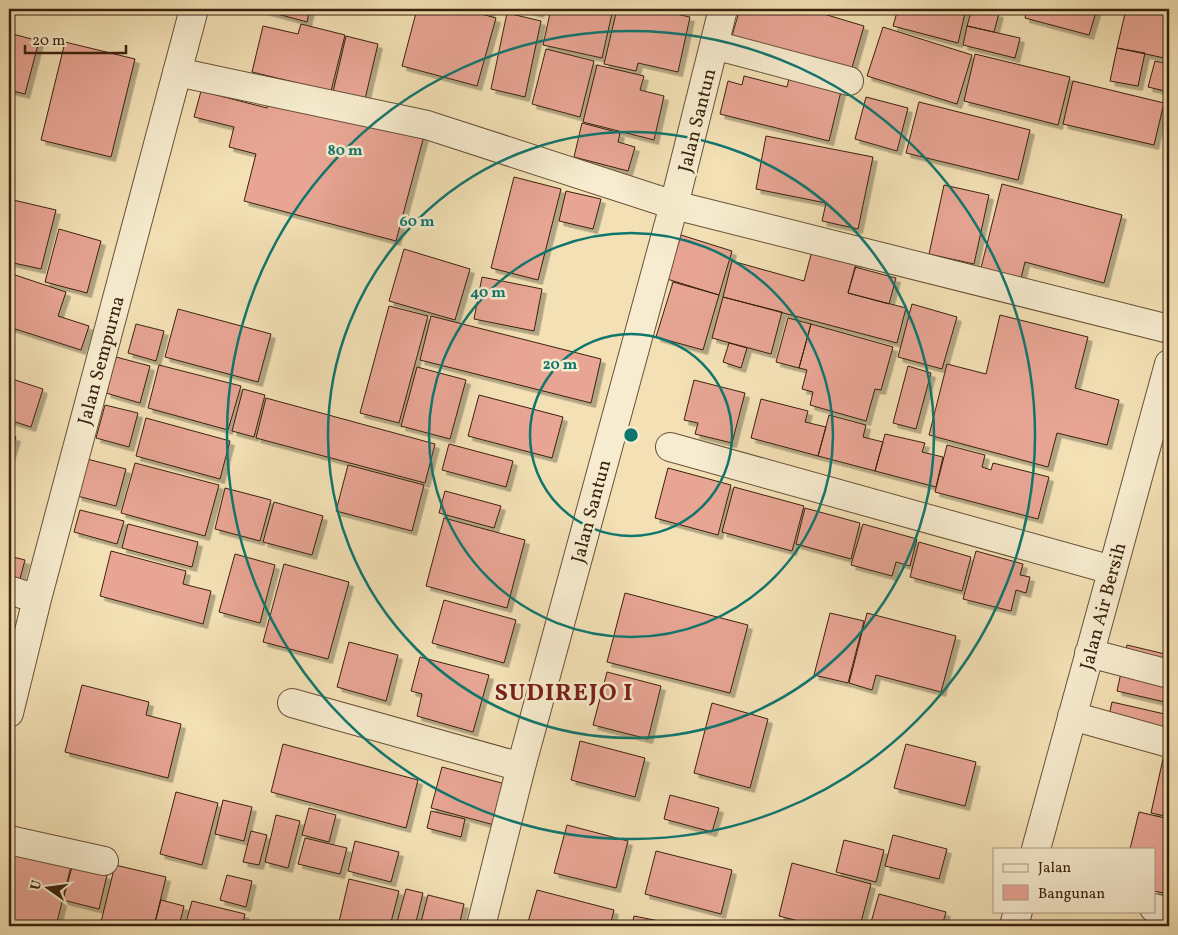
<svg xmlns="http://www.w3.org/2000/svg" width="1178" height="935" font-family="Vollkorn,serif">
  <defs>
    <filter id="shadow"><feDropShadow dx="4.5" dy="4.5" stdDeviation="0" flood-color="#0004"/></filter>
  </defs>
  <rect width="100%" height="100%" fill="#f3e1b5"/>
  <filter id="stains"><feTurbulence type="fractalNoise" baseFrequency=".004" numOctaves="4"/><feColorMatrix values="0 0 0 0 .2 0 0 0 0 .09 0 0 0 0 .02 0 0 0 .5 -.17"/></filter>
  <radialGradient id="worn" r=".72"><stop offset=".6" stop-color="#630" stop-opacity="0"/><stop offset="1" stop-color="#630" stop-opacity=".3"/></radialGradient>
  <path fill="#e8a594" stroke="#3a210e" filter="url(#shadow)" d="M259,9H310L307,22Z
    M417,9H463L496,18L477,86L402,66Z
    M471,9H491L489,14Z
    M521,9H540L539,13Z
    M551,9H613L602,58L543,45Z
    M617,9H652L690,17L678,72L638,63L636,71L604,64Z
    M740,9H807L864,26L849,78L730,42Z
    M898,9H966L958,43L893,26Z
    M972,9L999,13L994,32L967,26Z
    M1027,9H1097L1089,35L1025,18Z
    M1126,9H1169V59L1117,48Z
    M507,13L541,21L525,97L491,89Z
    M301,24L345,35L331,91L252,72L263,26L298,34Z
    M967,26L1020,38L1015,58L963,45Z
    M883,27L972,55L957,104L867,76Z
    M9,33L39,41L25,94L9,90Z
    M346,36L378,44L365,99L333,92Z
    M65,42L135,59L111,157L41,140Z
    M1117,48L1145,53L1138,86L1110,81Z
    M546,49L594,61L580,117L532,104Z
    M975,54L1070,77L1058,125L964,101Z
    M1155,61L1169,64V92L1148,87Z
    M597,65L644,76L640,90L664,96L654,140L583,122Z
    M791,70L843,83L829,141L720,114L728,81L742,85L744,76L787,87Z
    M1073,81L1164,103L1154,145L1063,124Z
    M201,91L267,108L271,92L425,132L396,241L244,201L256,154L229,147L234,127L194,117Z
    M866,97L908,108L897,151L855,139Z
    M919,102L1030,130L1018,180L906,153Z
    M582,123L620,133L618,142L635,147L628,171L574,157Z
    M766,136L873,157L858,229L822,221L826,203L756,189Z
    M514,177L561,189L538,280L491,268Z
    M1002,184L1122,215L1104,283L1025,262L1021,278L981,268Z
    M944,185L989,195L974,264L929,254Z
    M566,191L601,199L593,229L559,221Z
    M9,199L56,210L41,269L9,262Z
    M59,229L101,241L87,293L45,282Z
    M681,235L732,251L719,295L667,279Z
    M813,247L858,259L848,293L906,308L897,343L723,297L732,261L804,281Z
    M404,249L470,269L455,320L389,301Z
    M855,267L896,278L889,304L848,293Z
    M9,273L66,292L58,316L89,326L81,350L9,327Z
    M482,277L542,289L534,331L474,319Z
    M673,282L719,295L703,350L656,337Z
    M723,297L782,312L771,354L712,338Z
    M912,304L957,317L942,369L898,357Z
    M389,306L428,316L399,423L360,413Z
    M178,309L271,334L258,382L165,357Z
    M1000,315L1088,337L1075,388L1119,400L1107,445L1057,433L1048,467L929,435L947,364L986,374Z
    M431,316L601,359L591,403L420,360Z
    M788,318L811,324L799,368L776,362Z
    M136,324L164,331L156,361L128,353Z
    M811,324L893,347L881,390L875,389L866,421L810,405L813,392L802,389L807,370L799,368Z
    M729,343L747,348L741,368L723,362Z
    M116,357L150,366L140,403L106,393Z
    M159,365L241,386L228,430L148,408Z
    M908,366L931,373L916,429L893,423Z
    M417,367L466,380L450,439L401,426Z
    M9,378L43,389L31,427L9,420Z
    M694,380L745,393L732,443L695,434L698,423L684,420Z
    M243,389L265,395L254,437L232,431Z
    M479,395L563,417L552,458L468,436Z
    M266,398L435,444L425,483L256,438Z
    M761,399L808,411L805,422L826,427L818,456L751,438Z
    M105,405L138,413L129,447L96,438Z
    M829,415L866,425L863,437L883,442L875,471L818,456Z
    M146,418L230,441L220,479L136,456Z
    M885,434L925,443L922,452L943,457L936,487L875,471Z
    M9,435L16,437L9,460Z
    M449,444L513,461L506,487L442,470Z
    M947,445L985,455L982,467L991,470L993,463L1049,477L1038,519L935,492Z
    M87,459L126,469L116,506L77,496Z
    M135,463L219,485L205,536L121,513Z
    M348,465L424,485L412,531L336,511Z
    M668,468L731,485L718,535L655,518Z
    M734,487L804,506L792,551L722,532Z
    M225,488L271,500L260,541L215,529Z
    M445,491L501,506L494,528L439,513Z
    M274,502L323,516L312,555L263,542Z
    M805,508L860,523L851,559L796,544Z
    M80,510L124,521L117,544L74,532Z
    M444,518L525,540L507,608L426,586Z
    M128,524L198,542L192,567L122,548Z
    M863,524L917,539L910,566L896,562L892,576L851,565Z
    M919,542L971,557L962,591L910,577Z
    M111,551L186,571L183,584L211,591L203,624L100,596Z
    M976,551L1023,564L1020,575L1030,577L1026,593L1016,590L1011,611L963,599Z
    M235,554L275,565L260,623L219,612Z
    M9,556L25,560L18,586L9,584Z
    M284,564L349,582L328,659L263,642Z
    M625,593L748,625L730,693L607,662Z
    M444,600L516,620L504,663L432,643Z
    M830,613L864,621L848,683L814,675Z
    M867,613L956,636L941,692L876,675L872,690L849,683Z
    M349,642L398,655L386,701L337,687Z
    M1127,645L1169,655V703L1117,691Z
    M420,657L489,675L473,732L417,716L422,694L411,691Z
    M607,672L661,686L648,739L593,725Z
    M82,685L149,702L146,715L181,724L168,778L65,752Z
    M1112,702L1169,715L1167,738L1107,724Z
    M712,703L768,719L750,788L694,773Z
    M580,741L645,758L635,797L571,780Z
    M283,744L418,780L406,828L271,792Z
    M906,744L976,762L965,806L894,788Z
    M1165,750L1169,751V817L1151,813Z
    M442,767L509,785L498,826L431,808Z
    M176,792L218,803L202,865L160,854Z
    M670,795L719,808L712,832L664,819Z
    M223,800L252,807L244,841L215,834Z
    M309,808L336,815L329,842L302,835Z
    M431,811L465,819L461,837L427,828Z
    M1139,812L1169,819V894L1154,891V849H1130Z
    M276,815L300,821L288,868L265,862Z
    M567,825L628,841L616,888L554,873Z
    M251,831L267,835L259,865L243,862Z
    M893,835L947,849L939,879L885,866Z
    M305,838L347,848L340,874L298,864Z
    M844,840L884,850L876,882L836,872Z
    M355,841L399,852L391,882L348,871Z
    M9,846L72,862L56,926L9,925V894L13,877L9,876Z
    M656,851L732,870L721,914L645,894Z
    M792,863L871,884L860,926H818L779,916Z
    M115,865L166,877L154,926H100Z
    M72,867L107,875L99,909L63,900Z
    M227,875L252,881L246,907L220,900Z
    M349,879L399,891L390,926H338Z
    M406,889L423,893L415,926H396Z
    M537,890L614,910L610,926H527Z
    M879,894L946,912L942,926H870Z
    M428,895L464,904L459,926H420Z
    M161,900L184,906L179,926H154Z
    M192,901L245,914L242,926H185Z
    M634,916L674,924L673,926H632Z"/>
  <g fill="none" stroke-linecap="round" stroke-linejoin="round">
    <g stroke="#685138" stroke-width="30">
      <path id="minor" d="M714,45L849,81
        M177,72L427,125L674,205L1169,329
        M670,447L1112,570
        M9,590L37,599
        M1089,653L1169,674
        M292,703L521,767
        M9,713L37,599L194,9
        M1072,716L1169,743
        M9,840L104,861
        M1036,849L1169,364
        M1154,908L1169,912
        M481,926L521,767L674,205L723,9
        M1014,926L1018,911"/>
    </g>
    <use href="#minor" stroke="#f7eccf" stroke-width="28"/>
  </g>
  <g fill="none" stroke="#0f766e" stroke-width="2.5">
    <circle cx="631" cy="435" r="101"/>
    <circle cx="631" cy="435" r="202"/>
    <circle cx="631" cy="435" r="303"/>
    <circle cx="631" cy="435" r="404"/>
  </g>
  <g text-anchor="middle" stroke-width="5" stroke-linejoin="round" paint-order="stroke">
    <g font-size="19" fill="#3a210e" stroke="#f7eccf">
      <text transform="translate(696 120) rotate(-76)" y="7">Jalan Santun</text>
      <text transform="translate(100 360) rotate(-75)" y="7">Jalan Sempurna</text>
      <text transform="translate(590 511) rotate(-75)" y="7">Jalan Santun</text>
      <text transform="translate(1102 606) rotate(-75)" y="7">Jalan Air Bersih</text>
    </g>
    <g font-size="24" font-weight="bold" letter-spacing="1" fill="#7a1f14" stroke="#f7eccf">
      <text x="564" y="700">SUDIREJO I</text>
    </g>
  </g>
  <circle cx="631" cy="435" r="8" fill="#0f766e" stroke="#f7eccf" stroke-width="2.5"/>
  <g font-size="15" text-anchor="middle" font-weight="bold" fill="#0f766e" stroke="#f7eccf" stroke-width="5" stroke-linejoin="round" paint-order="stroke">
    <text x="345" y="155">80 m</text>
    <text x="417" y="226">60 m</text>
    <text x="488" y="297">40 m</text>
    <text x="560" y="369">20 m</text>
  </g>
  <rect width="1178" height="935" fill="none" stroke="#f3e1b5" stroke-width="30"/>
  <rect x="10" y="10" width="1158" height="915" fill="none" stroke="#3a210e" stroke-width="2.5"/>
  <rect x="15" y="15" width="1148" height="905" fill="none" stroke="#3a210e"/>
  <rect x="993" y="848" width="162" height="65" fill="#f7eccf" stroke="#ab9b82"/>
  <rect x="1003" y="864" width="25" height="8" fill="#f7eccf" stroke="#ab9b82"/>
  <text x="1038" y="872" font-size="15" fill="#3a210e">Jalan</text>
  <rect x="1003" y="885" width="25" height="15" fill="#e8a594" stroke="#ab9b82"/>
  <text x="1038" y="898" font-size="15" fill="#3a210e">Bangunan</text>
  <g transform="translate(48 888) rotate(284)" stroke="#f7eccf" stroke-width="4" paint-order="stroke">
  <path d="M0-4L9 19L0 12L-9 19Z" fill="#3a210e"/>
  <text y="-8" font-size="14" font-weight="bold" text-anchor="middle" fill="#3a210e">U</text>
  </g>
  <path d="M25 45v8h101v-8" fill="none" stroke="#3a210e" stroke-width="2.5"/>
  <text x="32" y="45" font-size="15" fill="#3a210e" stroke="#f7eccf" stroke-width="4" paint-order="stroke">20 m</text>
  <rect width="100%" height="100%" filter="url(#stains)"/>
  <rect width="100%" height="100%" fill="url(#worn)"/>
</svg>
